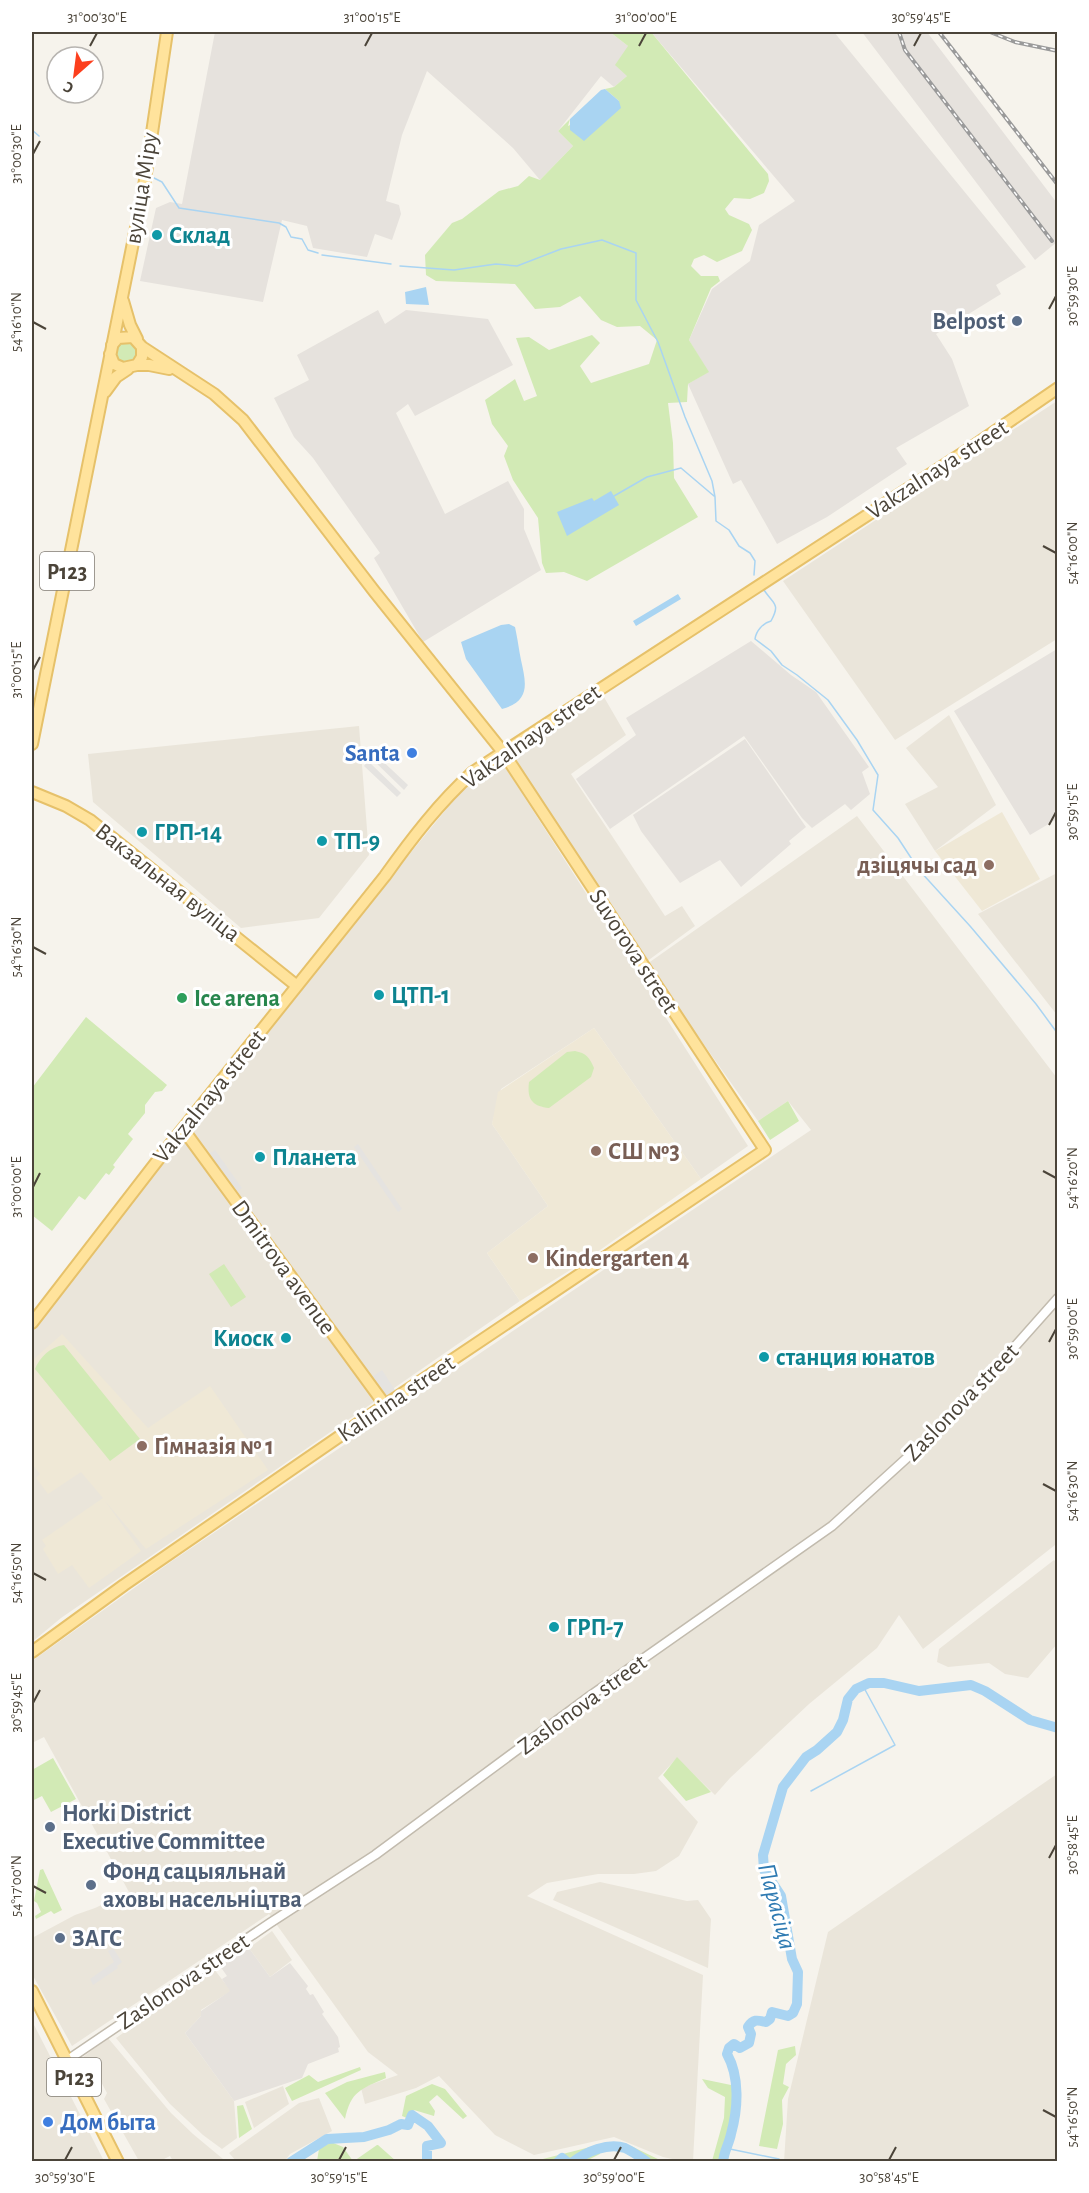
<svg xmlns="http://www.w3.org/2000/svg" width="1089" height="2193" font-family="'Alegreya Sans',sans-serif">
  <rect width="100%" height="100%" fill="#f6f3ec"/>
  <path fill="#eae5da" d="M1057,401V639L895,740L783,581Z
    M601,692L626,735L571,774L665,916L682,906L695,926L646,962L511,753Z
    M949,715L996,805L935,851L905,804L938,787L906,748Z
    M359,726L369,855L319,918L241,928L93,802L88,754Z
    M500,759L748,1146L701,1179L594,1028L501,1089L492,1124L548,1206L487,1253L520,1301L151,1556L61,1618L32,1642V1323L122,1205L462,790Z
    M857,816L1057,1078V1548L1055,1545L923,1649L899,1615L877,1648L809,1704L730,1778L715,1795L677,1758L658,1778L698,1822L679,1856L656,1871L634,1874H598L547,1883L527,1896L703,1975L693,2161H682L663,2157L614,2137L534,2155L495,2135L439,2076L416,2088L365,2104L361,2088L398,2075L368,2052L269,1914L72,2046L32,1974V1938L75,1915L95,1908L129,1892L44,1737L32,1743V1661L172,1561L811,1130L788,1101L758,1121L647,964Z
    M1057,873V1015L978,914Z
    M1054,1560L1058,1565L1057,1644L1028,1678L1005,1674L989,1663L948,1667L937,1662L939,1649Z
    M1057,1774V2161L784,2162L788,2099L828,1932Z
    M600,1882L687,1901L698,1900L711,1919L708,1968L553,1900L557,1892Z
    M272,1931L292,1960L270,1977L249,1948Z
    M214,1969L231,1991L201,2010V2016L185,2033L234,2101L237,2138L222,2149L203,2135L170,2104L116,2038Z
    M32,2021L104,2161H32Z
    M108,2038L171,2113L193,2134L223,2159H227L229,2161H173L170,2156L160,2161H139L104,2099L107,2093L100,2080L83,2057Z
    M283,2086L289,2104L254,2128L245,2102Z
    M319,2098L332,2131L290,2154L285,2161H236L229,2153L299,2103Z"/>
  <path fill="#e6e2dd" d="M215,32H610L628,46L627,76L614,87L601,76L558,131L573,146L540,180L513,148L427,71L402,135L386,201L399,205L401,214L392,240L375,234L367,257L313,248L307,226L282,220L263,302L140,281L156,208L170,202L182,204Z
    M651,32H834L1026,267L996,285L1001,294L936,334L952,359L969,406L896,448L907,464L827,517L777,544L741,480L733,484L688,384L708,372L689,340L712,289L750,261L759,225L795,201Z
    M862,32H927L1057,203V242L1035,260Z
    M378,310L385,324L406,310L488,319L513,365L415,416L408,404L396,413L445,514L508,481L524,509V529L541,570L423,642L374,558L380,553L313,458L294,437L274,398L309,380L297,355Z
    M751,641L791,675L816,692L869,767L862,772L870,794L851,810L845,804L812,828L802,818L744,736L610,829L576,779L636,735L626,718Z
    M1057,649V819L1030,835L954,711Z
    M745,739L806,827L789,841L791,844L741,887L720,860L680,883L641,831L633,815Z
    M249,1948L270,1977L290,1963L308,1986L306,1989L310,1995L313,1994L324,2012L322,2014L338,2037L340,2047L338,2048L339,2052L308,2064L302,2078L234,2101L185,2033L201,2016V2011L230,1991L222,1979L227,1976L220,1966Z"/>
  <path fill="#efe8d6" d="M1002,812L1040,879L982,911L935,851Z
    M594,1028L701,1179L580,1264L520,1301L487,1253L548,1206L492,1124L498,1092Z
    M62,1334L148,1428L210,1386L268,1470L146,1549L105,1501L141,1551L89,1588L72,1565L58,1574L43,1549L46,1546L42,1540L103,1498L81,1472L48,1494L36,1478L40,1474L32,1464V1365L35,1358Z"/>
  <path fill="#d2eab5" d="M610,32H651L768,174L769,181L764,193L750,199L734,198L725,209L729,215L749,224L752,230L742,251L717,262L704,255L694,259L691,266L701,276H718L720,281L711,288L689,340L709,372L688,384L687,402L668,403L673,443L674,478L698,517L587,581L564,572L546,573L542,563L538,518L513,480L504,456L508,446L492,424L485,400L515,379L524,401L537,396L516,338L529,337L549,350L592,335L600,343L580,366L591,383L649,364L657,340L640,326L617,327L601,320L580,296L560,307L535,309L515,284L436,281L426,275L425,255L452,223L462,219L499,191L518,186L529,176L540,180L573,146L558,131L570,119L568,126L619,101L605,89L614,87L627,76L615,65L628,46Z
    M128,339L138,346V358L128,365L116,360C114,345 114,346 128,339Z
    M86,1017L167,1085L162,1091L155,1092L145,1105V1113L128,1134L133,1139L113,1165L115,1167L109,1175L106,1173L85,1200L79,1196L52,1231L32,1215V1088Z
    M575,1051C586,1053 590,1058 594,1068L591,1077L549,1108C531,1106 527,1098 529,1082L567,1052Z
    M788,1101L799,1121L770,1140L758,1121Z
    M224,1264L246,1297L231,1307L209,1274Z
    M64,1345L140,1439L110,1461L35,1369C40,1357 50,1347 64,1345Z
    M677,1757L711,1792L686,1801L663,1775Z
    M53,1758L76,1799L51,1812L42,1796L32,1801V1770Z
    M43,1869L62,1910L54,1914L51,1911L36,1919L35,1916L41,1912L37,1903L34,1901L40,1870Z
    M795,2046L796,2055L786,2064L783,2084L789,2087L782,2100L783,2124L777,2149L759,2146L778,2050Z
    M360,2067L361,2070L292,2101L285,2088L309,2075L318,2082Z
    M385,2072L386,2078C361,2089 351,2091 345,2119L325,2093L347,2082Z
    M702,2079L731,2085L735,2102L720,2161H712L724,2118L725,2097L708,2088Z
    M432,2084L445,2089L467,2116L463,2119L437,2095L429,2102L435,2111L434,2116L414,2110L407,2118L402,2116L406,2096Z
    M243,2105L252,2129L239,2138L237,2106Z
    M331,2142L343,2147L353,2161H317L319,2149Z
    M602,2144L600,2154L586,2161H535Z
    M378,2145L396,2161H354L377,2145Z
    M631,2146L662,2161H639L627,2154Z"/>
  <path fill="#e5e3e0" d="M375,754L408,785L404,790L371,758Z
    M368,761L401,793L397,797L364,766Z
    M358,1144L402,1209L398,1212L354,1147Z
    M215,1150L242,1188L237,1192L209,1154Z
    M382,1370L395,1390L385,1397L371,1378Z
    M113,1948L122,1962L117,1966L118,1968L93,1985L90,1979L114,1962L108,1951Z"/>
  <path fill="#a9d4f2" d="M605,89L619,101L621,108L584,141L570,130V119L601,90Z
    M426,287L429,305L406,304L405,292Z
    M611,491L619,505L567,536L557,512L592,498L594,501Z
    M678,594L681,599L636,626L633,621Z
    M509,624L515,627L516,632C518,641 519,651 521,660C526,683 531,701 502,709L466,659L461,642L501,625Z"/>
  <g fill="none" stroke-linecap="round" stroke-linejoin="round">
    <path stroke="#a9d4f2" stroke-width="1.5" d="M32,130L39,136
      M154,178L162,182L179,208L279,223L286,227L291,237L302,239L308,250L318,253
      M322,255L391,264
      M400,266L454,270L496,264L517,266L561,249L602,240L636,253V300L658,342L685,417L712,481L715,497L716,521L729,530L739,546L750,553L755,561L754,575
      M614,496L647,477L681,468L714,496
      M764,590C773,604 781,603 771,621C763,623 756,631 755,639L771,651L782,665L797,675L828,700L857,740L878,775L873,810L898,838L919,870L970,926L1036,1004L1058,1034
      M811,1791L895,1745L863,1686
      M725,2148L779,2159"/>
    <path stroke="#a9d4f2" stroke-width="10" d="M291,2162L327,2139L364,2137L389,2130L401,2124L408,2125L412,2115L428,2126L441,2143L427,2146V2162
      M558,2162L562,2158L567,2162
      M573,2162C586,2152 608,2142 625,2148C632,2151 640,2157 647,2162
      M723,2162C724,2151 729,2144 731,2134C738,2109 740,2077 727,2054L729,2048L734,2044L740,2048L749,2043L751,2034L748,2027C753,2019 757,2020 766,2022L770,2019L772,2012L788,2016L793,2013L797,2004L798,1972L792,1959L781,1896L764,1870L763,1855L783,1787L806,1757L817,1750L837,1732L843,1720L848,1699L856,1689L869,1683H884L919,1691L971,1685L985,1691L1030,1720L1058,1728"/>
    <g stroke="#c2bbae" stroke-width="11">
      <path id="minor" d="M66,2061L270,1923L375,1855L590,1696L832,1526L953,1416L1058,1298"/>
    </g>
    <g stroke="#e6c16a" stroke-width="14">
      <path id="major" d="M123,301L130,325L137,339
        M110,354L114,364L123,368L137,365L142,357V347L133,337L118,338L112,345
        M137,365H149L169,369
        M105,392L116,377L128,369
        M32,744L143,193L167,32
        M32,792L66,806L90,820L297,986
        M183,1129L385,1405
        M32,1323L161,1156L385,876C412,838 439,803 473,772L972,447L1058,388
        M32,1652L124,1585L385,1405L765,1150L503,752L374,591L243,420L214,394L142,347
        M32,1991L118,2162"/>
    </g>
    <use href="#minor" stroke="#fff" stroke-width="8"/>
    <use href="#major" stroke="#ffe39c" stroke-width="10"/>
    <g stroke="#9a9a9a" stroke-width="4">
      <path id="rail" d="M899,32L905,50L1052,241
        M939,32L1058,185
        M990,32L1015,42L1058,51"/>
    </g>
    <use href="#rail" stroke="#fff" stroke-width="1.5" stroke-dasharray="4.5" stroke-linecap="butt"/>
  </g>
  <path fill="none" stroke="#4b4439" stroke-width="2" d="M90,46L97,33M365,46L372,33M639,46L646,33M914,46L921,33M33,154L40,141M1049,309L1056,296M33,322L46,329M1043,546L1056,553M33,670L40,657M1049,825L1056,812M33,947L46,954M1043,1171L1056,1178M33,1187L40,1173M1049,1342L1056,1329M1043,1484L1056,1491M33,1573L46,1580M33,1703L40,1690M1049,1858L1056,1845M33,1886L46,1893M1043,2110L1056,2117M65,2160L72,2147M339,2160L346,2147M614,2160L621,2147M889,2160L896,2147"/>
  <g fill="#0f9aa8" stroke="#fff" stroke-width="2">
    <circle cx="157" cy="235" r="6"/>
    <circle cx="142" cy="832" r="6"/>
    <circle cx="322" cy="841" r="6"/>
    <circle cx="379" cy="995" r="6"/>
    <circle cx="260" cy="1157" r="6"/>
    <circle cx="286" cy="1338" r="6"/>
    <circle cx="764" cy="1357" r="6"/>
    <circle cx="554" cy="1627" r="6"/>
  </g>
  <g fill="#5c6f8a" stroke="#fff" stroke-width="2">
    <circle cx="1017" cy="321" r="6"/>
    <circle cx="50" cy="1827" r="6"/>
    <circle cx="91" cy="1885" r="6"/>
    <circle cx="60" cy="1938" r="6"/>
  </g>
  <g fill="#3f7fe0" stroke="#fff" stroke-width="2">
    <circle cx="412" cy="753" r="6"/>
    <circle cx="48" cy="2122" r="6"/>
  </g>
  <g fill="#8d6e63" stroke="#fff" stroke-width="2">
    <circle cx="989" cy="865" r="6"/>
    <circle cx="596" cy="1151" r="6"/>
    <circle cx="533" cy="1258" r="6"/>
    <circle cx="142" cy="1446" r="6"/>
  </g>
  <circle fill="#2e9e5b" stroke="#fff" stroke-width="2" cx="182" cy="998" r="6"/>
  <g text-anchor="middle" stroke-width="6" stroke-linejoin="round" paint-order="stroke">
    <g fill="#fff" stroke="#817c74" stroke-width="1.5">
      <rect x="40" y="552" width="54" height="38" rx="4.5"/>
      <rect x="47" y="2058" width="54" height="38" rx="4.5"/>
    </g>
    <g font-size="22" font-weight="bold" fill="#4b4439">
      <text x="67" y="579">Р123</text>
      <text x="74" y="2085">Р123</text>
    </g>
    <g font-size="24" fill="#4b4439" stroke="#fff">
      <text transform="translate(141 188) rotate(-81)" y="8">вуліца Міру</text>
      <text transform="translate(937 469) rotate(-33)" y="8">Vakzalnaya street</text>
      <text transform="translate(531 736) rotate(-35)" y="8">Vakzalnaya street</text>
      <text transform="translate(168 882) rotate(38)" y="8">Вакзальная вуліца</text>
      <text transform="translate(634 951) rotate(57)" y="8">Suvorova street</text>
      <text transform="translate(209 1096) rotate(-51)" y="8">Vakzalnaya street</text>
      <text transform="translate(284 1267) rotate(54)" y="8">Dmitrova avenue</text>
      <text transform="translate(396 1398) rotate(-34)" y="8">Kalinina street</text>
      <text transform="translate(961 1402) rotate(-46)" y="8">Zaslonova street</text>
      <text transform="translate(582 1704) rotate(-36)" y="8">Zaslonova street</text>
      <text transform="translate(183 1981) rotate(-34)" y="8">Zaslonova street</text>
    </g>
    <g font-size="24" font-weight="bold" fill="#0d838f" stroke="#fff" text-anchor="start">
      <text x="169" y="243">Склад</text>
      <text x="154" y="840">ГРП-14</text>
      <text x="334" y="849">ТП-9</text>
      <text x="391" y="1003">ЦТП-1</text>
      <text x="272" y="1165">Планета</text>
      <text x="274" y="1346" text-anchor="end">Киоск</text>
      <text x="776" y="1365">станция юнатов</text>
      <text x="566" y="1635">ГРП-7</text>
    </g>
    <g font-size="24" font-weight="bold" fill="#4e5e75" stroke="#fff" text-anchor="start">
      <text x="1005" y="329" text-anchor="end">Belpost</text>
      <text x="62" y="1821">Horki District<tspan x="62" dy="28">Executive Committee</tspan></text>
      <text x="103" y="1879">Фонд сацыяльнай<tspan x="103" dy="28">аховы насельніцтва</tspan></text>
      <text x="72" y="1946">ЗАГС</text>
    </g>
    <g font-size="24" font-weight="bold" fill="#366cbe" stroke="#fff" text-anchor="end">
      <text x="400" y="761">Santa</text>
      <text x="60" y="2130" text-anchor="start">Дом быта</text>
    </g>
    <g font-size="24" font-weight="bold" fill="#785e54" stroke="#fff" text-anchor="start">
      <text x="977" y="873" text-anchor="end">дзіцячы сад</text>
      <text x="608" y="1159">СШ №3</text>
      <text x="545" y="1266">Kindergarten 4</text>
      <text x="154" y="1454">Гімназія № 1</text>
    </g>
    <g font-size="24" font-weight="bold" fill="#27864d" stroke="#fff" text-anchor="start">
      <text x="194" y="1006">Ice arena</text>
    </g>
    <g font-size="26" font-style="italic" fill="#2e7ab2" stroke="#fff">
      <text transform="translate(778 1906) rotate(75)" y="9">Парасіца</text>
    </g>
  </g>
  <rect width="1089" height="2193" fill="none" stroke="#ffffff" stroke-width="66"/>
  <g transform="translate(75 75) rotate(208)"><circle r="28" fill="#ffffff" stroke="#b7b4b0" stroke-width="1.5"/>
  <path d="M0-4.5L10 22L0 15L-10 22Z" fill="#fc3f1d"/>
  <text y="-9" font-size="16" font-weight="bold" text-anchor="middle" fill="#4b4439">С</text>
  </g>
  <rect x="33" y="33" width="1023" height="2127" fill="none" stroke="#4b4439" stroke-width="2"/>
  <g font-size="15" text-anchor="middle" fill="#4b4439">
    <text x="97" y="22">31°00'30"E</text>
    <text x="372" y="22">31°00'15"E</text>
    <text x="646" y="22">31°00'00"E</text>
    <text x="921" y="22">30°59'45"E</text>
    <text transform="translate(16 154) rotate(-90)" y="5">31°00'30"E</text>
    <text transform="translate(1072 296) rotate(-90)" y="5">30°59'30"E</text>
    <text transform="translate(16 322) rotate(-90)" y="5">54°16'10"N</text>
    <text transform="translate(1072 553) rotate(-90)" y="5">54°16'00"N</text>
    <text transform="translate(16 670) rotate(-90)" y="5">31°00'15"E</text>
    <text transform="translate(1072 812) rotate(-90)" y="5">30°59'15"E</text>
    <text transform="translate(16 947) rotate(-90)" y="5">54°16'30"N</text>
    <text transform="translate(1072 1178) rotate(-90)" y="5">54°16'20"N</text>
    <text transform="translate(16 1187) rotate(-90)" y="5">31°00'00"E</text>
    <text transform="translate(1072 1329) rotate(-90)" y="5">30°59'00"E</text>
    <text transform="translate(1072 1491) rotate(-90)" y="5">54°16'30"N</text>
    <text transform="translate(16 1573) rotate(-90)" y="5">54°16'50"N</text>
    <text transform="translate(16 1703) rotate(-90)" y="5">30°59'45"E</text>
    <text transform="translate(1072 1845) rotate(-90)" y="5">30°58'45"E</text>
    <text transform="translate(16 1886) rotate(-90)" y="5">54°17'00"N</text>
    <text transform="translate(1072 2117) rotate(-90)" y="5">54°16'50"N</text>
    <text x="65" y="2182">30°59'30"E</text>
    <text x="339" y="2182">30°59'15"E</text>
    <text x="614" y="2182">30°59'00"E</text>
    <text x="889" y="2182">30°58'45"E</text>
  </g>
</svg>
